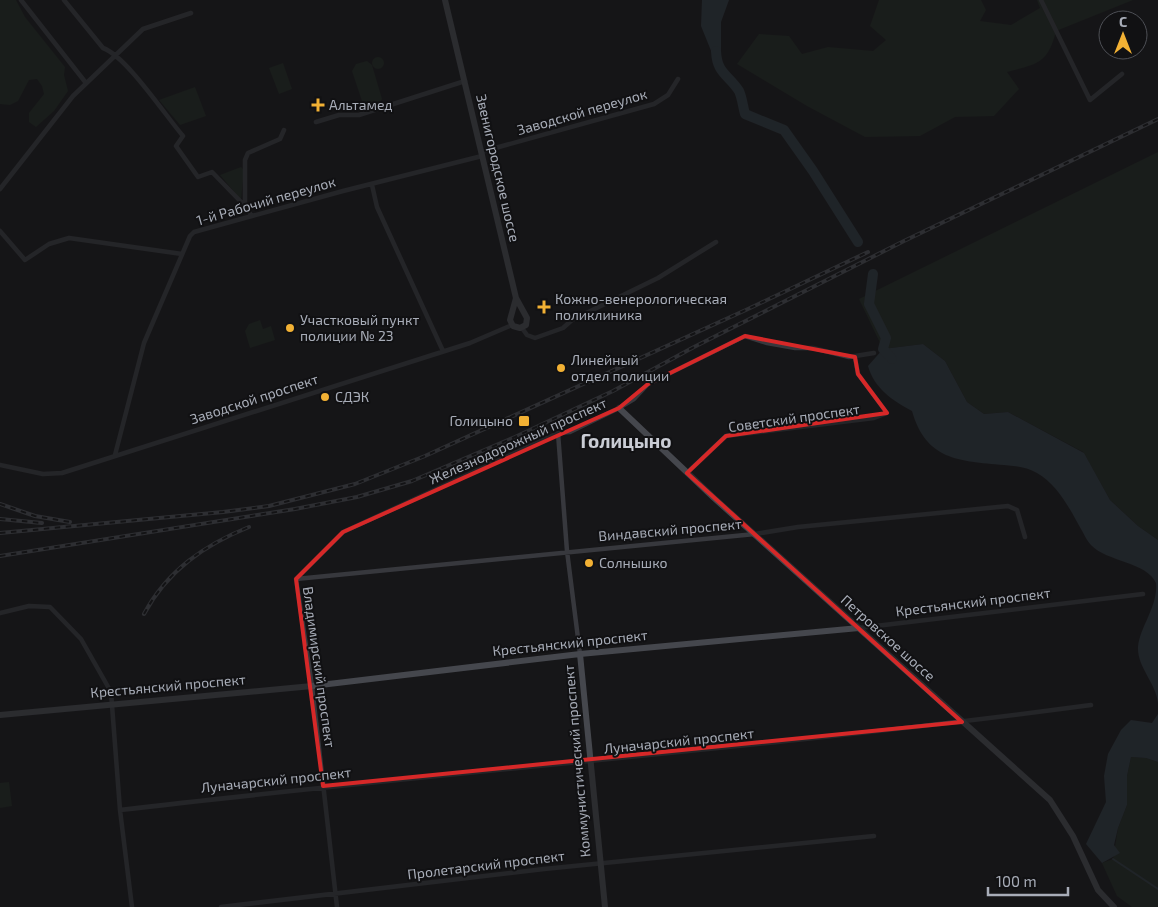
<svg xmlns="http://www.w3.org/2000/svg" width="1158" height="907" font-family="'Exo 2',sans-serif">
  <rect width="100%" height="100%" fill="#161618"/>
  <path fill="#1e261f" d="M0,0H16L25,17L65,67L64,75L68,91L54,111L36,127L29,122V113L44,94L42,86L37,79L29,80L18,101L10,105L0,104Z
    M879,0H981L986,10L980,21L1011,25L1040,8L1037,0H1133L1056,31C1048,64 1037,64 1007,72L1019,89L994,116L955,117L920,136L865,137L807,106L737,64L759,34L789,36L802,54L828,47L873,51L886,40L870,26Z
    M372 63a6 6 0 1 1 12 0a6 6 0 1 1-12 0Z
    M367,61L372,65L382,99L379,104L368,108L363,104L352,71L356,64Z
    M283,63L292,89L279,94L269,68Z
    M195,87L206,116L180,125L159,100Z
    M1158,152V540L1138,526L1110,500L1083,452L1008,412L984,414L967,402L945,361L923,344L883,349L859,299Z
    M241,167L244,170L241,200L220,175Z
    M260,320L263,329L271,326L275,340L250,348L245,331L249,324Z
    M1131,757L1146,758L1158,762V907H1132L1117,896L1102,863L1113,859L1118,828L1127,805V776Z
    M9,782L12,806L0,808V783Z"/>
  <path fill="#2c353c" d="M702,0H729L721,22V54L716,63L701,26Z
    M923,344L945,361L967,402L984,414L1008,412L1084,453L1110,500L1138,526L1158,540V703C1156,683 1137,667 1138,647C1140,626 1158,607 1156,583C1147,562 1107,562 1091,545C1087,541 1084,534 1081,529C1070,509 1057,484 1037,473C1027,467 1015,466 1004,465C958,461 926,460 912,411C893,401 874,388 868,366L883,349Z
    M1158,714V762L1146,758L1131,757L1127,776V805L1118,828L1114,845L1120,853L1102,863L1086,844L1106,802L1104,776L1108,754L1121,730L1131,720L1152,723Z"/>
  <g fill="none" stroke-linecap="round" stroke-linejoin="round">
    <path stroke="#2c353c" stroke-width="2" d="M1113,859L1158,889"/>
    <path stroke="#2c353c" stroke-width="10" d="M716,51C717,74 728,74 739,91C742,97 743,107 745,114L784,130L813,171L858,242
      M873,274L869,304L886,338L883,349L892,359"/>
    <path stroke="#37383d" stroke-width="4.5" d="M21,0L86,83
      M64,0L103,48C126,56 165,115 183,136L176,146L198,177L212,172L245,206
      M1041,0L1090,100L1122,74
      M316,122L339,115H359L465,81
      M481,152L654,104L668,95L678,79
      M372,185L377,207L443,351
      M0,189L73,96L143,29L191,13
      M251,215L245,206V160L248,153L280,139L284,130
      M0,231L25,260L49,244L69,238L182,254
      M522,328L527,335L535,338L563,328L572,320L658,278L716,242
      M558,433L567,551L580,654
      M115,455L144,343L190,236L194,232L343,191L482,156
      M0,465L43,474L62,473L470,343L512,325
      M687,473L726,436L874,418L887,413L858,374L855,357
      M296,579L755,534L798,527L1008,506L1017,510L1025,537
      M296,579L343,532L558,433L570,432L619,408L634,399L648,384L745,336L767,343L795,348H813L849,357L874,353
      M296,579L312,686L337,907
      M0,613L29,606L50,607L81,639L111,692L120,810L132,907
      M859,628L1143,594
      M120,810C443,772 768,748 1091,705
      M221,907L544,869L874,836"/>
    <path stroke="#45474d" stroke-width="6" d="M445,0L516,298L527,318L526,325L520,328L513,326L510,320L516,298
      M619,408L714,498L1050,800L1073,836L1098,890L1114,907
      M580,654L605,907
      M0,715L312,686L580,654L859,628"/>
    <g stroke="#4a4c52" stroke-width="4">
      <path id="rail" d="M0,504L35,516L70,522
        M0,519L42,523
        M0,533L223,512L269,506L355,484L425,456L748,309L868,252
        M0,556L295,509L357,497L412,481L515,437L613,391L694,347L904,241L1158,119
        M144,614C167,571 204,545 249,527"/>
    </g>
    <use href="#rail" stroke="#111113" stroke-width="2" stroke-dasharray="5.5" stroke-linecap="butt"/>
  </g>
  <path d="M0 0H1158V907H0ZM745,336L855,357L858,374L887,413L726,436L687,473L962,722L323,786L296,579L343,532L619,408L648,384Z" fill="#161618" fill-opacity=".55" fill-rule="evenodd"/>
  <path fill="none" stroke="#d62828" stroke-width="4" stroke-linejoin="round" d="M745,336L855,357L858,374L887,413L726,436L687,473L962,722L323,786L296,579L343,532L619,408L648,384Z"/>
  <g fill="#f2b134" stroke="#111113" stroke-width="2">
    <path d="M315.5 97.5h5v5h5v5h-5v5h-5v-5h-5v-5h5z"/>
    <path d="M541.5 299.5h5v5h5v5h-5v5h-5v-5h-5v-5h5z"/>
    <circle cx="290" cy="328" r="5"/>
    <circle cx="561" cy="368" r="5"/>
    <circle cx="325" cy="397" r="5"/>
    <rect x="518" y="415" width="12" height="12" rx="2.5"/>
    <circle cx="589" cy="563" r="5"/>
  </g>
  <g text-anchor="middle" stroke-width="4" stroke-linejoin="round" paint-order="stroke">
    <g font-size="14" fill="#a8adb8" stroke="#111113" text-anchor="start">
      <text x="329" y="110">Альтамед</text>
      <text x="555" y="304">Кожно-венерологическая<tspan x="555" dy="16">поликлиника</tspan></text>
      <text x="300" y="325">Участковый пункт<tspan x="300" dy="16">полиции № 23</tspan></text>
      <text x="571" y="365">Линейный<tspan x="571" dy="16">отдел полиции</tspan></text>
      <text x="335" y="402">СДЭК</text>
      <text x="513" y="426" text-anchor="end">Голицыно</text>
      <text x="599" y="568">Солнышко</text>
    </g>
    <g font-size="14" fill="#a8adb8" stroke="#111113">
      <text transform="translate(582 112) rotate(-16)" y="5">Заводской переулок</text>
      <text transform="translate(498 168) rotate(77)" y="5">Звенигородское шоссе</text>
      <text transform="translate(266 201) rotate(-16)" y="5">1-й Рабочий переулок</text>
      <text transform="translate(254 399) rotate(-18)" y="5">Заводской проспект</text>
      <text transform="translate(794 418) rotate(-8)" y="5">Советский проспект</text>
      <text transform="translate(518 441) rotate(-24)" y="5">Железнодорожный проспект</text>
      <text transform="translate(670 530) rotate(-5)" y="5">Виндавский проспект</text>
      <text transform="translate(973 602) rotate(-7)" y="5">Крестьянский проспект</text>
      <text transform="translate(888 638) rotate(42)" y="5">Петровское шоссе</text>
      <text transform="translate(570 643) rotate(-6)" y="5">Крестьянский проспект</text>
      <text transform="translate(319 667) rotate(82)" y="5">Владимирский проспект</text>
      <text transform="translate(168 686) rotate(-5)" y="5">Крестьянский проспект</text>
      <text transform="translate(679 741) rotate(-6)" y="5">Луначарский проспект</text>
      <text transform="translate(577 761) rotate(-95)" y="5">Коммунистический проспект</text>
      <text transform="translate(276 780) rotate(-6)" y="5">Луначарский проспект</text>
      <text transform="translate(486 865) rotate(-7)" y="5">Пролетарский проспект</text>
    </g>
    <g font-size="19" font-weight="bold" fill="#c9ccd4" stroke="#111113">
      <text x="626" y="448">Голицыно</text>
    </g>
  </g>
  <g transform="translate(1123 35)"><circle r="24" fill="#111113" stroke="#4d4f55"/>
  <path d="M0-4L9 19L0 12L-9 19Z" fill="#f2b134"/>
  <text y="-8" font-size="14" font-weight="bold" text-anchor="middle" fill="#a8adb8">С</text>
  </g>
  <path d="M988 887v8h80v-8" fill="none" stroke="#a8adb8" stroke-width="2.5"/>
  <text x="996" y="887" font-size="15" fill="#a8adb8" stroke="#111113" stroke-width="4" paint-order="stroke">100 m</text>
</svg>
